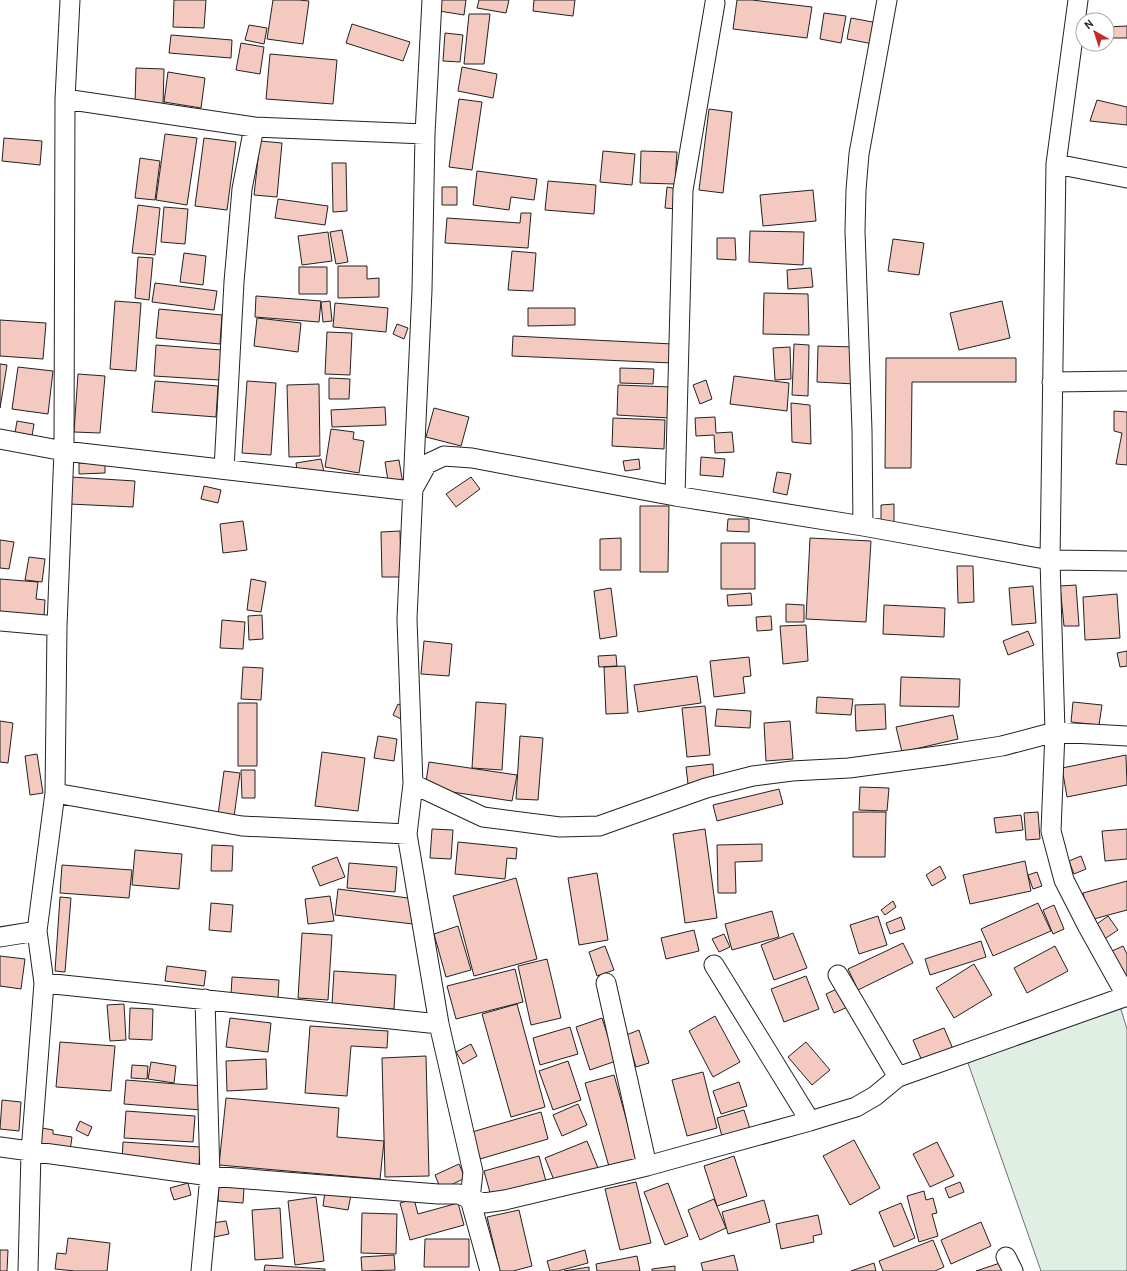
<svg xmlns="http://www.w3.org/2000/svg" width="1127" height="1271" font-family="Cabin,sans-serif">
  <rect width="100%" height="100%" fill="#fff"/>
  <path fill="#e0efe3" stroke="#6f6f6f" d="M1119,1003L1127,1029V1271H1041L968,1063Z"/>
  <path fill="#f3c9c0" stroke="#222" d="M174,0H206L204,28L173,27Z
    M273,0H299L309,1L303,44L267,39Z
    M441,0H466L464,15L439,11Z
    M479,0H509L506,13L477,8Z
    M534,0H575L573,16L533,11Z
    M737,0H752L812,7L807,38L733,29Z
    M824,13L846,16L841,43L820,39Z
    M469,14H490L484,64H464Z
    M851,18L878,23L873,44L847,39Z
    M352,24L410,42L403,61L346,43Z
    M249,25L267,28L264,44L245,40Z
    M1127,26V38H1107V27Z
    M445,33L463,35L460,62L443,61Z
    M171,35L232,40L231,58L169,53Z
    M241,43L264,47L260,74L236,70Z
    M270,54L337,60L333,104L266,99Z
    M462,67L497,74L493,98L458,91Z
    M136,68L164,69L163,105L135,104Z
    M168,72L205,78L201,108L164,102Z
    M459,99L482,102L472,170L449,167Z
    M1097,100L1127,107V125L1090,121Z
    M709,109L732,112L723,193L699,190Z
    M165,134L197,138L187,205L156,200Z
    M4,138L42,141L40,165L2,161Z
    M204,138L236,142L227,210L195,206Z
    M260,141L282,143L277,197L254,195Z
    M603,151L635,154L632,185L600,182Z
    M641,151L677,152L675,184L640,183Z
    M140,158L160,161L155,200L135,198Z
    M332,163H346L347,211L333,212Z
    M477,171L537,179L534,200L511,197L509,210L473,205Z
    M548,181L596,185L594,214L545,210Z
    M442,187H457V205H442Z
    M667,187L678,189L676,209L665,208Z
    M813,190L816,221L763,226L760,195Z
    M278,199L328,206L325,225L275,218Z
    M138,205L160,208L155,255L132,253Z
    M164,207L188,209L185,244L161,242Z
    M521,213H531L528,248L445,243L447,218L520,223Z
    M342,230L348,262L336,264L330,232Z
    M750,231L804,232L803,265L749,262Z
    M328,232L332,261L302,265L298,236Z
    M717,238H735L736,260L717,259Z
    M893,239L924,243L919,275L888,271Z
    M512,251L536,253L533,291L508,290Z
    M184,253L206,256L203,285L180,282Z
    M138,257L153,258L149,300L135,298Z
    M338,266H367V279L379,278V297L338,298Z
    M299,267H327V294H299Z
    M811,268L813,287L788,289L787,270Z
    M155,283L217,291L214,310L152,302Z
    M764,293L808,294L809,335L763,334Z
    M256,296L321,301L319,322L255,317Z
    M115,301L141,303L136,371L110,369Z
    M330,301L332,321L323,322L321,302Z
    M1002,301L1010,338L959,350L950,313Z
    M335,303L388,308L386,332L333,327Z
    M528,308H575V325L528,326Z
    M159,309L222,315L220,344L156,338Z
    M257,318L301,323L298,352L254,346Z
    M0,320L46,323L43,359L0,356Z
    M397,324L408,328L404,339L393,334Z
    M327,332L352,333L350,375L325,374Z
    M513,336L673,344L672,363L512,356Z
    M794,344L809,345L808,396L792,395Z
    M156,345L222,350L219,380L154,376Z
    M818,346L857,347L855,384L817,382Z
    M790,347L791,379L775,380L773,348Z
    M886,358H1016V382H912L911,468H885Z
    M0,364L7,365L0,408Z
    M18,367L53,371L48,414L12,409Z
    M620,368L654,369L653,384L620,383Z
    M78,374L105,376L100,433L74,432Z
    M734,376L789,383L787,411L730,404Z
    M329,378L350,379L349,399H329Z
    M706,380L712,399L700,404L693,385Z
    M155,381L218,386L216,417L152,412Z
    M247,381L276,383L271,455L242,453Z
    M319,384L320,456L289,457L287,385Z
    M618,385L671,387L669,418L617,415Z
    M791,403L810,405L811,444L792,442Z
    M385,407L386,425L332,427L331,410Z
    M434,408L469,417L461,446L426,437Z
    M1114,411L1127,412V465L1116,464L1122,433L1114,431Z
    M715,417L716,433L732,432L734,452L715,453L714,435L696,436L695,418Z
    M613,418L665,420L664,449L612,446Z
    M17,421L34,424L32,436L15,433Z
    M331,429L354,432L353,439L364,441L359,473L325,467Z
    M701,457L725,459L723,477L700,475Z
    M321,459L324,472L298,477L296,463Z
    M639,459L640,469L625,471L623,461Z
    M399,460L403,484L389,487L385,462Z
    M79,463H105V473L79,474Z
    M777,472L791,474L787,495L773,492Z
    M71,477L135,481L133,507L69,504Z
    M471,477L480,489L456,507L446,494Z
    M204,486L221,490L218,503L201,499Z
    M894,504V524H881V505Z
    M640,506H669L668,572H640Z
    M728,519H749V532L727,531Z
    M243,521L247,550L223,553L220,524Z
    M400,531L401,577H382L381,532Z
    M621,538V570H600V539Z
    M810,538L871,541L866,622L806,619Z
    M0,540L14,542L9,569L0,568Z
    M721,543H755V589H721Z
    M29,557L45,559L42,582L25,580Z
    M957,566H973L974,602L958,603Z
    M0,579L38,582L36,599L45,600L44,616L0,612Z
    M251,579L266,582L261,612L247,610Z
    M1076,585L1079,626H1064L1060,586Z
    M1033,586L1036,623L1012,625L1009,588Z
    M611,588L617,636L600,639L594,591Z
    M751,593L752,605L728,606L727,595Z
    M1117,594L1120,638L1085,640L1083,597Z
    M786,604L804,605V622H786Z
    M884,605L945,608L944,637L883,634Z
    M262,615L263,639L249,640L248,616Z
    M771,616L772,630L757,631L756,617Z
    M222,620L245,622L243,649L220,648Z
    M806,625L808,661L783,664L780,626Z
    M1028,631L1034,645L1008,655L1003,641Z
    M424,641L452,644L449,676L421,674Z
    M1127,651V666L1120,667L1117,653Z
    M616,655L617,666L599,667L598,656Z
    M749,657L751,676L743,677L745,693L714,697L710,661Z
    M625,666L628,713L606,714L604,667Z
    M243,667L263,668L261,700L241,699Z
    M697,676L701,703L638,712L634,685Z
    M901,677L960,679L959,707L900,706Z
    M817,697L853,699L851,715L816,713Z
    M476,702L506,704L502,770L472,768Z
    M1073,702L1102,705L1099,725L1071,722Z
    M238,703H257V766H238Z
    M398,704L409,709L403,720L393,715Z
    M885,704L886,729L856,731L855,705Z
    M705,706L710,755L687,757L682,708Z
    M717,709L751,711L750,728L715,726Z
    M953,715L958,739L902,752L896,727Z
    M0,721L13,723L8,763L0,762Z
    M790,721L793,759L766,761L764,723Z
    M378,736L397,739L394,761L374,758Z
    M520,736L543,738L538,800L516,799Z
    M322,752L365,758L358,811L315,806Z
    M37,754L43,793L30,795L25,756Z
    M1126,755L1127,785L1067,797L1062,768Z
    M429,762L517,775L512,801L425,788Z
    M713,764L714,781L688,784L686,767Z
    M241,770H255V798H242Z
    M224,771L240,773L234,817L218,815Z
    M860,787L889,788L887,811L859,810Z
    M779,789L783,804L717,821L713,805Z
    M853,812H886L885,857H853Z
    M1038,812L1040,839L1026,840L1024,813Z
    M1021,815L1023,830L996,833L994,818Z
    M432,829L453,830L451,859L430,858Z
    M705,829L717,918L685,923L673,834Z
    M1127,829V859L1105,861L1102,831Z
    M458,842L517,848L516,859L507,858L505,879L455,874Z
    M762,844V861L735,862L736,893H718L717,845Z
    M212,845L233,846L232,871H211Z
    M135,850L182,854L179,889L132,885Z
    M1081,856L1086,869L1074,874L1069,861Z
    M337,857L345,877L320,886L312,867Z
    M1025,861L1031,891L970,904L963,875Z
    M349,863L397,867L395,892L347,888Z
    M62,865L132,870L129,898L60,893Z
    M940,866L946,878L932,886L926,875Z
    M1037,872L1042,886L1033,889L1028,875Z
    M597,873L608,940L579,945L568,878Z
    M516,878L537,959L474,976L453,896Z
    M1127,881V910L1090,920L1083,893Z
    M338,889L416,899L413,924L335,915Z
    M330,896L334,921L308,924L305,899Z
    M60,897L71,898L65,972L55,971Z
    M893,901L896,907L885,915L881,910Z
    M211,903L233,905L231,932L209,930Z
    M1038,903L1051,931L993,956L981,929Z
    M1054,905L1064,929L1053,934L1043,910Z
    M772,911L779,937L732,950L725,924Z
    M878,916L887,945L859,954L850,925Z
    M1108,916L1118,930L1103,940L1094,926Z
    M901,917L905,929L890,934L886,923Z
    M458,926L471,970L446,977L434,934Z
    M694,930L699,951L666,959L661,938Z
    M302,933L332,935L328,1000L298,998Z
    M793,933L807,968L774,980L761,945Z
    M724,934L730,947L719,952L712,939Z
    M981,941L986,957L930,975L925,959Z
    M903,943L913,963L858,990L848,969Z
    M605,946L614,970L597,976L589,952Z
    M1055,946L1068,971L1027,993L1014,968Z
    M1123,946L1127,954V975L1125,977L1112,951Z
    M0,956L25,959L21,989L0,986Z
    M547,959L561,1018L531,1025L518,966Z
    M974,964L992,995L954,1018L936,988Z
    M167,966L206,971L204,986L165,981Z
    M515,969L523,1002L456,1019L447,986Z
    M334,971L396,975L394,1009L332,1005Z
    M806,976L819,1009L784,1022L771,989Z
    M232,977L279,980L278,998L231,995Z
    M841,987L850,1006L834,1013L826,994Z
    M124,1004L126,1040L110,1041L107,1005Z
    M517,1004L545,1107L511,1117L482,1014Z
    M130,1008L153,1009L152,1040L129,1039Z
    M715,1016L740,1062L713,1077L689,1031Z
    M230,1018L271,1023L268,1052L226,1047Z
    M602,1018L616,1061L590,1070L576,1027Z
    M310,1026L388,1031L387,1048L351,1046L347,1096L305,1093Z
    M570,1027L578,1054L540,1065L533,1038Z
    M944,1028L953,1049L922,1061L913,1040Z
    M639,1030L649,1063L636,1067L626,1035Z
    M60,1042L115,1046L111,1091L56,1087Z
    M806,1042L830,1070L812,1085L788,1057Z
    M471,1044L477,1056L463,1064L456,1052Z
    M426,1056L429,1176L385,1177L382,1058Z
    M266,1059L267,1089L227,1091L226,1061Z
    M568,1061L581,1100L553,1110L539,1071Z
    M151,1062L176,1066L174,1083L148,1079Z
    M132,1065L148,1066L147,1079L131,1078Z
    M703,1072L717,1128L687,1136L672,1080Z
    M614,1075L638,1161L610,1170L585,1083Z
    M126,1080L203,1086L201,1110L124,1104Z
    M739,1082L747,1106L721,1114L713,1091Z
    M226,1098L339,1108L337,1137L384,1141L380,1179L219,1165Z
    M2,1100L21,1102L19,1131L0,1129Z
    M578,1104L587,1125L562,1136L553,1115Z
    M744,1110L751,1132L723,1140L717,1118Z
    M126,1111L195,1116L193,1142L124,1138Z
    M541,1112L548,1139L480,1159L472,1132Z
    M80,1121L92,1127L88,1136L76,1130Z
    M42,1128L53,1130V1134L72,1137L70,1151L39,1146Z
    M854,1140L880,1188L850,1205L823,1156Z
    M587,1141L598,1168L556,1185L545,1158Z
    M123,1142L200,1147L199,1165L122,1160Z
    M937,1142L954,1176L930,1187L913,1154Z
    M539,1156L547,1185L492,1200L484,1171Z
    M734,1156L747,1196L717,1206L704,1166Z
    M459,1164L465,1178L441,1190L435,1175Z
    M636,1182L651,1243L620,1250L605,1189Z
    M960,1182L964,1192L949,1198L945,1188Z
    M188,1183L191,1195L174,1200L170,1188Z
    M668,1183L688,1236L665,1245L644,1192Z
    M219,1186L244,1188L243,1203L218,1201Z
    M924,1191L926,1200L933,1198L937,1213L932,1214L938,1236L919,1242L907,1196Z
    M325,1192L351,1195L348,1210L323,1206Z
    M316,1197L324,1261L295,1265L288,1201Z
    M414,1199L418,1214L458,1203L464,1225L410,1240L400,1203Z
    M714,1199L726,1228L700,1240L688,1210Z
    M764,1200L770,1222L728,1234L722,1212Z
    M901,1203L915,1238L894,1247L879,1212Z
    M280,1208L283,1258L255,1260L252,1210Z
    M519,1210L532,1266L513,1271H500L487,1217Z
    M362,1213L397,1214L396,1254L361,1253Z
    M818,1215L822,1234L813,1236L814,1242L781,1249L776,1224Z
    M226,1221L229,1234L214,1237L212,1223Z
    M981,1222L991,1246L951,1264L941,1240Z
    M68,1238L110,1243L107,1271H75L55,1269L57,1253L66,1254Z
    M425,1239H469V1267H424Z
    M933,1240L944,1267L935,1271H883L879,1261Z
    M0,1250H8L7,1271H0Z
    M585,1250L588,1263L558,1271H550L547,1261Z
    M394,1255L395,1270L362,1271L361,1257Z
    M734,1255L738,1271H703L701,1263Z
    M637,1256L640,1271H597L596,1264Z
    M1006,1261L1009,1271H976Z
    M874,1263L876,1271H851Z
    M265,1265L325,1269V1271H264Z
    M675,1266V1271H652V1269Z
    M589,1267V1271H564Z"/>
  <g fill="none" stroke-linecap="round" stroke-linejoin="round">
    <g stroke="#222" stroke-width="21">
      <path id="minor" d="M1078,0L1056,164L1050,560L1055,732L1051,831L1064,880L1088,927L1127,997
        M65,99L254,127L425,134
        M1056,164L1127,178
        M1052,382L1127,381
        M0,439L64,451L412,491L427,464L444,456L472,458L675,496L863,526L1050,560L1127,561
        M224,469L234,282L242,189L254,127
        M675,496L683,190L715,3
        M863,526L862,430L855,231L856,190L859,154L887,0
        M0,621L57,626
        M413,784L483,817L560,827L599,826L706,788L753,776L792,771L849,768L945,755L1002,746L1055,732L1127,736
        M55,793L242,826L407,834
        M0,937L37,931
        M714,965L810,1121
        M838,975L898,1077
        M44,983L439,1024
        M606,983L647,1166
        M0,1147L210,1176L438,1194H459L470,1199L473,1172L439,1024L407,834L413,784L407,619L422,290L425,134L432,0
        M1006,1257L1013,1271
        M28,1271L31,1152L44,983L37,931L55,793L57,626L64,451L65,99L70,0
        M201,1271L210,1176L205,999
        M490,1271L470,1199L484,1203L505,1200L647,1166L810,1121L856,1107L875,1096L898,1077L1127,996"/>
    </g>
    <use href="#minor" stroke="#fff" stroke-width="19"/>
  </g>
  <g transform="translate(1095 32) rotate(321)"><circle r="19" fill="#ffffff" stroke="#a7a7a7"/>
  <path d="M0-3L7 15L0 10L-7 15Z" fill="#c62828"/>
  <text y="-6" font-size="11" font-weight="bold" text-anchor="middle" fill="#222222">N</text>
  </g>
</svg>
